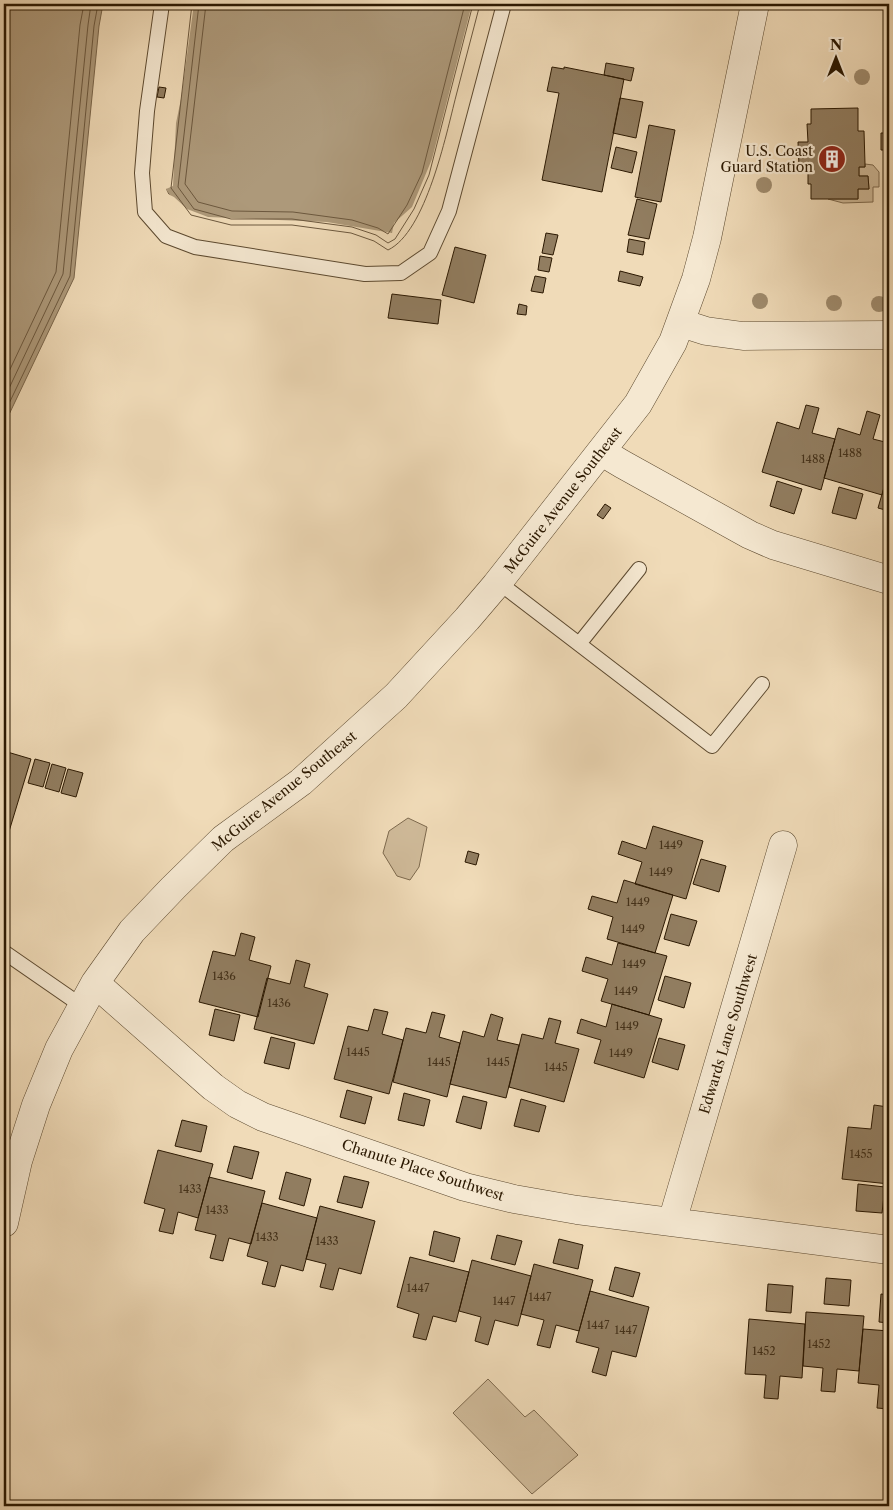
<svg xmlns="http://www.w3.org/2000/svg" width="893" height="1510" font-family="'Libre Caslon Text',serif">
  <rect width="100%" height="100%" fill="#f0dbb8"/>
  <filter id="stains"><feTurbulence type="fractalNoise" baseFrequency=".004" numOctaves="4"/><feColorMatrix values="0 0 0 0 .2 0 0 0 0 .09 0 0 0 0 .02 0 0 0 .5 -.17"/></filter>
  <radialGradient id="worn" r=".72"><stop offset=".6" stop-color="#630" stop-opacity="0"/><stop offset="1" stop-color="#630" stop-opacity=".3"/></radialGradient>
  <path fill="#cfba99" stroke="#7d694d" d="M865,164L873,165L879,172V187H873V202L843,203L828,199H858V189H869L868,176H859V167H865Z
    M408,818L427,827L419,867L410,880L397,876L383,853L389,831Z
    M488,1379L525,1417L534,1410L578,1455L532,1494L453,1413Z"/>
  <path fill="#ad997a" stroke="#79654a" d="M4,4H103L99,26L74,278L4,425Z
    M188,4H485L424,214L372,245L350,238L187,219L166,190Z"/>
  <path fill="#f0dbb8" d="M185,4H194L181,99L176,123L173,186L166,189L168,194L174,197L187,209L208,217L327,222L392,233L394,223L412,207L432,159L472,4H487L442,180L426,215L404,250L395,255L384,257L370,248L349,241L292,233H230L185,220L163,190Z"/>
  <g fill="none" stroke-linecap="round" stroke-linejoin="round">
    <path stroke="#6c583e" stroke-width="1" d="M192,4L171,188L191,215L231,225H292L351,233L374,241L388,250C426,232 446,135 456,96C464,65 472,35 480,4
      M199,4L178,187L194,209L231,219H292L352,227L376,235L388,243L395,239L414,209L429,175L473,4
      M206,4L185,184L198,202L232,211L293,212L352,220L378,228L388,234L407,205L422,173L465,4
      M4,382L56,272L80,25L84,4
      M4,399L63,274L88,25L91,4
      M4,414L70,276L94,26L98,4"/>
  </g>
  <path fill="#917d60" stroke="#2b1801" d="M606,63L634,68L631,81L604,75Z
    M552,67L564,69V67L624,79L602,192L542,180L559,93L547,91Z
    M159,87L166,88L164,98L157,97Z
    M620,98L643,102L636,138L613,133Z
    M858,108V131H864L865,164V167H859V176H868L869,189H858V199H811V184H808V166H799L798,142H808L807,124H811V109Z
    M887,123H889V162L888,150H881V133H887Z
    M649,125L675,130L661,202L635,197Z
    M616,147L637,152L632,173L611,168Z
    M637,199L657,204L649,239L628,235Z
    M546,233L558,235L553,255L542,253Z
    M629,239L645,242L643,255L627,252Z
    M455,247L486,255L474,303L442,295Z
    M540,256L552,258L549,272L538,270Z
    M620,271L643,277L640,286L618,281Z
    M535,276L546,278L543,293L531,291Z
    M392,294L441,300L438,324L388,318Z
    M519,304L527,306L526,315L517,314Z
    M806,405L819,408L812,433L835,439L821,490L762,472L777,422L799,429Z
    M867,411L880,415L873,439L889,443V470L882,495L824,478L838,428L860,435Z
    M889,470V511L878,508Z
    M777,481L802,489L794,514L770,506Z
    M839,487L863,494L856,519L832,513Z
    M605,504L611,508L603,519L597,515Z
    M4,751L31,759L4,848Z
    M35,759L50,763L43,787L28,783Z
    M52,764L66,768L59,792L45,788Z
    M68,769L83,773L76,797L61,793Z
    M653,826L703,841L686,899L635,884L642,862L618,854L622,841L646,849Z
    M468,851L479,854L476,865L465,862Z
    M701,859L726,866L719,892L693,884Z
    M624,880L673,895L655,953L607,939L613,917L588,909L592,896L617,903Z
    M671,914L697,921L689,946L664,939Z
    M241,933L255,937L249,960L271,966L258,1017L199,1002L213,951L235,956Z
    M618,943L667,956L649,1015L601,1001L608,979L582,971L586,957L612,965Z
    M296,960L310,964L304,987L328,994L314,1044L254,1029L267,978L290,984Z
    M665,976L691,983L684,1008L658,1000Z
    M612,1004L662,1019L644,1078L594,1063L601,1040L577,1033L581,1019L606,1027Z
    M215,1009L240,1015L234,1041L209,1035Z
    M374,1009L388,1012L382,1034L403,1040L389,1094L334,1079L348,1026L368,1031Z
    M432,1012L445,1015L439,1037L460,1043L447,1097L393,1082L406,1028L426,1033Z
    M491,1014L503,1018L497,1040L519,1045L506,1098L450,1084L463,1031L484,1037Z
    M549,1018L561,1021L555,1043L579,1049L564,1102L509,1087L522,1034L543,1039Z
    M271,1037L295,1043L289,1069L264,1063Z
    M659,1038L685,1045L678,1070L652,1062Z
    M347,1090L372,1097L365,1124L340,1117Z
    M404,1093L430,1100L424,1126L398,1120Z
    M463,1096L487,1102L481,1129L456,1122Z
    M521,1099L546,1106L539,1132L514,1126Z
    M874,1105L888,1107L885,1131H889V1184L842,1179L848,1127L871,1129Z
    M182,1120L207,1126L201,1152L175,1146Z
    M234,1146L259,1152L252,1179L227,1172Z
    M158,1150L213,1164L198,1218L178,1212L173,1234L159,1231L165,1209L144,1203Z
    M286,1172L311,1179L304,1206L279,1199Z
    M344,1176L369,1182L362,1208L337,1202Z
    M209,1177L265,1191L251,1244L229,1238L223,1261L210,1258L216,1235L195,1230Z
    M858,1184L885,1187L882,1213L856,1211Z
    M262,1203L317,1218L303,1271L281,1265L275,1287L262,1284L268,1262L247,1256Z
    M320,1206L375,1221L361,1274L339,1268L333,1290L320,1287L326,1264L306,1259Z
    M434,1231L460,1238L454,1262L429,1255Z
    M497,1235L522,1241L515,1265L491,1259Z
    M559,1239L583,1245L578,1269L553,1263Z
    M410,1257L469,1272L456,1322L433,1316L426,1340L413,1337L419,1314L397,1307Z
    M472,1260L531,1276L518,1326L495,1320L488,1345L475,1341L481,1317L459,1311Z
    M534,1264L593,1280L579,1331L556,1325L550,1348L537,1345L544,1320L521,1314Z
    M615,1267L640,1273L633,1297L609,1290Z
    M826,1278L851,1280L849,1306L824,1304Z
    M768,1284L793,1286L791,1313L766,1311Z
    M590,1291L649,1307L636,1357L612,1351L606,1376L592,1372L599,1348L576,1342Z
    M881,1294L889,1295V1323L879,1322Z
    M806,1312L864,1316L859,1371L837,1369L835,1392L821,1391L823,1368L803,1366Z
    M749,1319L805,1324L802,1378L780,1376L778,1399L764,1398L766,1375L745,1374Z
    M863,1329L889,1331V1409L877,1408L879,1385L858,1383Z"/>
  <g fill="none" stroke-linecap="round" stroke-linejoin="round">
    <g stroke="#5c492f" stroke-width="16">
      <path id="service" d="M162,4L147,111L142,173L145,212L166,236L195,247L365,274L401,273L430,253L449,211L504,4
        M498,582L712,746L762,684
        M579,644L639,569
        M4,952L82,1006"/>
    </g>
    <g stroke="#5c492f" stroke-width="29">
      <path id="minor" d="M681,323L706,331L743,336L889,335
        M602,452L622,464L750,535L773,545L889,580
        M95,983L213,1087L237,1104L263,1117L465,1187L514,1199L577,1210L889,1250
        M672,1222L783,845
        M4,1223L18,1161L36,1105L59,1049L95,983L132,931L173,888L223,839L301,782L396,696L467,619L496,585L638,404L673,342L696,279L707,238L755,4"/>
    </g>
    <use href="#service" stroke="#f5e8d1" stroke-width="14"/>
    <use href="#minor" stroke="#f5e8d1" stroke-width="28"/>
  </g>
  <g fill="#9f8b6d">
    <circle cx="862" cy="77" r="8"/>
    <circle cx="764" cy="185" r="8"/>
    <circle cx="760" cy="301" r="8"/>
    <circle cx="834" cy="303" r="8"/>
    <circle cx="879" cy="304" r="8"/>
  </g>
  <defs>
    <g id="building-disc" transform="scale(1.4375)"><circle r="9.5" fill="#8f2418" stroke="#f5e8d1"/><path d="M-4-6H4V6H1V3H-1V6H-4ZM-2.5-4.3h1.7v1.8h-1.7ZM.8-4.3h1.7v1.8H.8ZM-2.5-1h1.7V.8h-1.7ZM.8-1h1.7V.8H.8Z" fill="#fff"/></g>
  </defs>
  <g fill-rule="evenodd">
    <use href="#building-disc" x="832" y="159"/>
  </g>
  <g text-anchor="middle" stroke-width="4.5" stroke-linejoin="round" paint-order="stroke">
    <g font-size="11" fill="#443119">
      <text x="850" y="457">1488</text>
      <text x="813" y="463">1488</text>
      <text x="671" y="849">1449</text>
      <text x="661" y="876">1449</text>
      <text x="638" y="906">1449</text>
      <text x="633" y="933">1449</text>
      <text x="634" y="968">1449</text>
      <text x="224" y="980">1436</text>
      <text x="626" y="995">1449</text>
      <text x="279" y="1007">1436</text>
      <text x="627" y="1030">1449</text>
      <text x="358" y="1056">1445</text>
      <text x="621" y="1057">1449</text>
      <text x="439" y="1066">1445</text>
      <text x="498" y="1066">1445</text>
      <text x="556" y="1071">1445</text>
      <text x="861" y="1158">1455</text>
      <text x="190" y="1193">1433</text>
      <text x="217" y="1214">1433</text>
      <text x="267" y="1241">1433</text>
      <text x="327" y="1245">1433</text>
      <text x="418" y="1292">1447</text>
      <text x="540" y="1301">1447</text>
      <text x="504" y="1305">1447</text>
      <text x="598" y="1329">1447</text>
      <text x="626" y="1334">1447</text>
      <text x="819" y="1348">1452</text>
      <text x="764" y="1355">1452</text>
    </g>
    <g font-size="14" fill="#2b1801" stroke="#f5e8d1" text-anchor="end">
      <text x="813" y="156">U.S. Coast<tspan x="813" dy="16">Guard Station</tspan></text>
    </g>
    <g font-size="14" fill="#2b1801" stroke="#f5e8d1">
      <text transform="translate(563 500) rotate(-52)" y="5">McGuire Avenue Southeast</text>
      <text transform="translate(284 791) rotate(-39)" y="5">McGuire Avenue Southeast</text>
      <text transform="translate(728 1034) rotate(-73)" y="5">Edwards Lane Southwest</text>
      <text transform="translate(423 1170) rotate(18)" y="5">Chanute Place Southwest</text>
    </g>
  </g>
  <rect width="893" height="1510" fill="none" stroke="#f0dbb8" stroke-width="20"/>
  <rect x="5" y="5" width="883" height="1500" fill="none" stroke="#2b1801" stroke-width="2.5"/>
  <rect x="10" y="10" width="873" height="1490" fill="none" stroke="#2b1801"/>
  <g transform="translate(836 58)" stroke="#f5e8d1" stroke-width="4" paint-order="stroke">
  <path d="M0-4L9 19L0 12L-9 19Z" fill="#2b1801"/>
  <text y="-8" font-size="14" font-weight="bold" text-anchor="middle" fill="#2b1801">N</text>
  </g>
  <rect width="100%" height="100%" filter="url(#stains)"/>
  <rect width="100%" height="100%" fill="url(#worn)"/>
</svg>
